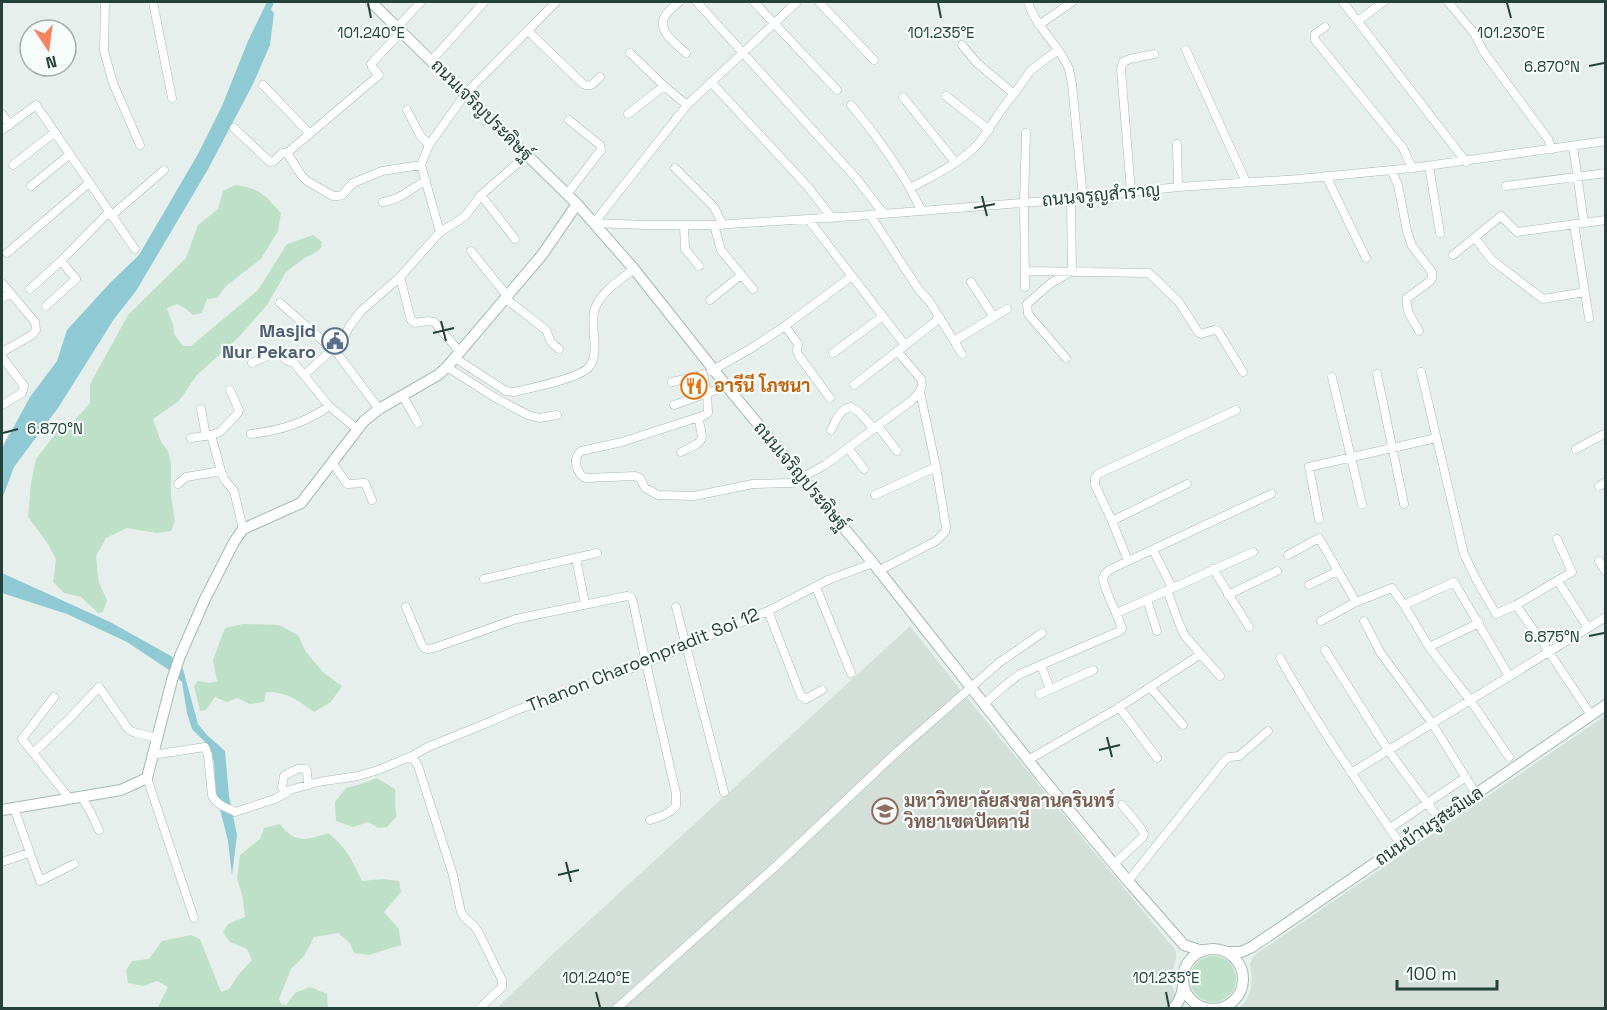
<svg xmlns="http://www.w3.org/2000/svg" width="1607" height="1010" font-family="'Space Grotesk',Sarabun,sans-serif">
  <rect width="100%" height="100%" fill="#e6efeb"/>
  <path fill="#d4dfda" d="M910,626L958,687L1176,951V959L1172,972V985L1176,998L1184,1008H497L555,952Z
    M1605,716V1008H1239L1246,1001L1251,989L1252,977L1250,964L1253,957L1259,952Z"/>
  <path fill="#bfe0c8" d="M235,185C260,188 265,195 281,213L278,231L261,259L226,286L217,298L207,299L205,304L202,313L193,315L186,309L177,304L167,308C169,317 175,325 174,334L183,346H191L258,290L287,244L313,235L322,242L321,248L313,254L306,257L286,272L267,305L238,338L197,375L179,401L153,419L161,442L168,451L171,464V496L175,521L171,531L157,533L127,528L106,538L96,556L99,583L107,600L103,612L98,613L81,597L64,593L53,582L56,559L48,544L28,517L31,483L36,459L60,428L76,419L90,403V384L128,315L186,258L198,225L218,209L223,191Z
    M243,624L279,625L298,635L306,652L324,673L342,686L331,702L314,712C299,701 286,691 266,692L264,702L250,704L237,698L227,702L215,697L206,710L200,711L194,686L198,681L210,683L217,681L213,660L225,628Z
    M377,778L395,789C396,799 394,807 397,816L387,827L378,828L368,822L353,827L336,821L335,802L346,788L361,784Z
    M280,824C295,844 307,840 328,833C347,848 352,860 362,881L382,879L399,881L401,892L384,912L399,929L401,945L369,955L354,953L350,943L338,933L314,937L304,956L291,969L279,999L281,1004L286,1005L295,993L310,987L327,994L328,1008H160L158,1007L168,987L157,981L144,986L128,983L126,970L132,961L149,959L162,941L191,935L200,939L221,992L229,989L239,974L252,960L247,949L230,942L223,932L228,924L245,917L242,894L237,879L240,855L260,839L264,828Z
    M1190 979a23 23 0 1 1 46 0a23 23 0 1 1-46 0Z"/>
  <path fill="#8ec9d4" d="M267,2H274L271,10L274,13L270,45L253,84L207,171L136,291L114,319L58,408L14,467L2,499V449L5,443L30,397L57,361L67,330L110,283L139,255L198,154L222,106L248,41Z
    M2,573L110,622L171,656L183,669L198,724L207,735L225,751L229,796L237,835L232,875L228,841L216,793L214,762L209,746L192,729L187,713L182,682L169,670L127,642L67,614L2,593Z"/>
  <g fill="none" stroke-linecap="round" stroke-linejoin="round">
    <path stroke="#bfccc8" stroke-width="8" stroke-dasharray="8 4" stroke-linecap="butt" d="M685,379L699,375"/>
    <g stroke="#a8b8b2" stroke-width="9">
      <path id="street" d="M105,2L104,51L113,83L140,145
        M153,2L172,98
        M679,2C675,6 668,11 665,16C656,30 677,45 686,53
        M697,2L856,178L884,214
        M754,2L837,90
        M819,2L874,60
        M1028,2C1036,28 1059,44 1069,69C1070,74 1071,79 1072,84L1083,198
        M1343,2L1466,162
        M1448,2L1474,33L1483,51L1548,139L1552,149
        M1358,21L1383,2
        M1039,25L1072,2
        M397,27L421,2
        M1325,27L1315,34V40L1403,148L1412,168
        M528,31L583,84C591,88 594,83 600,77
        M1186,50L1246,182
        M630,53L664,86L687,105
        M432,60L484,2
        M711,82L808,187L832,218
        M263,85L310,134
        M1014,94L1031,70L1058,50
        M946,96L989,130
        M903,97L955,162
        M851,105C878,138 903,171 921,210
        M407,110L420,135L429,145
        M2,114L10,125
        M628,114L664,86
        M234,128L270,162L274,161L282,153H287L302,176L307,181L333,196H338L342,195L353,183L382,171L421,165
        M2,130L36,105L135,249
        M1177,144L1178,187
        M1573,146L1584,223
        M287,153L379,75L372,67L371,64L402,31
        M13,165L55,132
        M1429,166L1440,233
        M675,168L714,207L723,225
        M1391,170L1398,185L1407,231L1412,246L1432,272V278L1429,282L1407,298C1405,311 1413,320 1419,331
        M1326,176L1366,258
        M31,186L70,154
        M1506,186L1606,173
        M911,188C932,176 962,162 978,144C991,128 1000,109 1014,94L977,63L962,45
        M1131,192L1121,69L1123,62L1130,59L1154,54
        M567,194L601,150L600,145L569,120
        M481,195L515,239
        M383,202C402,199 409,189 426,181
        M870,215L919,290L930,302L962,354
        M111,216L164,170
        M808,219L905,345
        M594,223L646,225H714L870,215L1071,199L1178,187L1300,179L1412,168L1606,141
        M594,223L687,105L797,2
        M1574,224L1589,318
        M684,225L685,249L699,266
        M714,225L721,250L753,289
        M440,232L421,165L429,145L466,93L556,2
        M1475,238L1492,260L1543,299L1585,292
        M471,251L508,297
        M7,253L89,183
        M1453,255L1501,216L1517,232L1606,220
        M1025,271L1149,273L1179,302L1198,332L1201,334L1214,330L1218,331L1243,372
        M400,277L411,320L415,323L428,321L434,322L460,352
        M971,282L994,317
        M2,283L35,322L36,330L32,335L2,352
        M1025,287L1024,202L1026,133
        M30,289L61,261L109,212
        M2,298L10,293
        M506,299L546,330L551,342L559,349
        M710,300L741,275
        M280,303L337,353L379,409
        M46,306L76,279L61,261
        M785,326L798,344L797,351L799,356L830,398
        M954,341L1007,309
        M337,353L349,327L361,311L400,277L440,232L458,221L466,215L481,195L527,155
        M833,353L883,316
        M2,357L24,386L22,393L2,405
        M455,358L506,391L514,392C530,388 579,379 589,367C601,353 589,325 595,308C602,291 620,280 634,269
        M1066,358L1028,314L1027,304L1051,283L1072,271L1071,199
        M252,363L276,352H280L286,360L294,363L329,406
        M447,367L494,397L528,415L539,418L557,415
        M711,371L750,349L785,326L852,276
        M1421,372L1464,554L1476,579L1496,614L1516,605L1572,572L1557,539
        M703,374L707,394L708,413L705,415L622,442L581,451C572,457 576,475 586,478L635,476L640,478L645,488L658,495L694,496L753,484L792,483L825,465L911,401C918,394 924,390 921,379L897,351
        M1377,374L1404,504
        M304,375L333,349
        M1332,377L1362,504
        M672,382L685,379
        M854,385L940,318
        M403,396L418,423
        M674,405L727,386
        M201,409L206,436
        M878,426L897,451
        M831,430C836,421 839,409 851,407L859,412L874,429
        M251,434C278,431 307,422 329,406L357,429
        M211,435L220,432L238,413L239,410L230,390
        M191,438L211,435L221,471L224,479L234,491L243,529
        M2,439L4,435
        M848,448L864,469
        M1576,449L1606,433
        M681,452C704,441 705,443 698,418
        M332,462L347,484L365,483L372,500
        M178,484L186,477L221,471
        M1599,486L1606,482
        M875,495L936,467
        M1319,519L1309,467L1436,438
        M1112,521L1187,484
        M1153,550L1172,587
        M1288,555L1319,538L1356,602
        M576,558L585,604
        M1128,561L1112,521L1095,485V478L1098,474L1236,410
        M1599,561L1606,572
        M1213,569L1249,627
        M878,571L936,541L945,532L946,527L936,467L920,392
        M484,579L597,553
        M1309,585L1338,571
        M1561,586L1588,628
        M816,587L851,673
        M1167,590L1179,623L1185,636L1220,676
        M1228,595L1277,571
        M1147,600L1157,631
        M1404,605L1454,582L1509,676
        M1516,605L1549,652L1591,715
        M406,607L421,643L424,648L427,649L434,648L516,619L627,596L631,597L633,602L646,663L676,793V806C669,814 660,817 650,820
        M676,607L724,792
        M768,611L801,696L806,699L822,690
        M1117,613L1253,552
        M1321,621L1356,602L1392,588L1404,605L1429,647L1470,700L1509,757
        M1364,621L1380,652L1432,723L1476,794
        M1429,647L1479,623
        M1325,650L1388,750L1439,819
        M1280,658C1316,723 1359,784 1401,845
        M1041,665L1050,689
        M1150,687L1183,725
        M1040,694L1093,670
        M54,697L22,739L69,798
        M984,704L1003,687L1020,674L1120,631L1122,629L1121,626C1118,615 1103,588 1103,578C1104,574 1106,573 1109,570L1271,494
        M1119,707L1157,758
        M33,753L69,719L99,687L129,730L133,732L157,738
        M152,755L205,747L208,755L212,795C216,805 226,807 235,812L275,799L290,790L318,782L358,776L378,770L412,756L418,766L453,875L461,912L464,917L474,926L479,933L502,980V987L480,1008
        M412,756L428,747L492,721L514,711L646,663L768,611L828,580L873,563
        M1028,760L1115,710L1201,654
        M1351,773L1606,617
        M147,778L194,918
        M285,794L282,787L284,776C291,772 298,767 306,769L307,772L308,785
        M81,796L91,813L99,830
        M14,808L40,881L74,864
        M1390,828L1466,777
        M2,862L29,853
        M1114,864L1143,837L1144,834L1140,827L1122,805
        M1128,881L1225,760L1230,757L1239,756L1268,731
        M617,1008L777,865L898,751L1000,662L1042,633"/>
    </g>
    <g stroke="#a4bbb3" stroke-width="12">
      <path id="secondary" d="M371,2L577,204L634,269L733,394L873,563L1040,775L1128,881L1184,945L1199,950H1206
        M2,810L121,790L147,778L172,680L180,656L205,599L234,542L243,529L301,503L364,421L379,409L438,375L447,367L542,255L577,204
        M1183 979a30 30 0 1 1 60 0a30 30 0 1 1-60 0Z
        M1227,952H1241L1252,947L1606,705
        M1173,1008C1180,1002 1182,995 1183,986"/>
    </g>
    <use href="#street" stroke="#fff" stroke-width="8"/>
    <use href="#secondary" stroke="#fff" stroke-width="10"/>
  </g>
  <path fill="none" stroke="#24423a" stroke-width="2" d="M368,3L371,18M938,3L941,18M1507,3L1511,18M1589,66L1604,63M982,196L987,216M974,208L995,204M441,321L446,341M433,333L454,328M3,433L18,429M1589,636L1604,633M1107,737L1112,757M1099,750L1120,745M566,862L571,882M558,875L579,870M596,992L600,1007M1166,992L1169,1007"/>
  <defs>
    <g id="civic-ring" transform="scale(1.35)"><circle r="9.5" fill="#f7fbf9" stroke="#5c6f8a" stroke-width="1.5"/><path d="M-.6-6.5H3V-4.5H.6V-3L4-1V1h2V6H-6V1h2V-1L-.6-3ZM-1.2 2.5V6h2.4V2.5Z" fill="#5c6f8a"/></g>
    <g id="restaurant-ring" transform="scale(1.35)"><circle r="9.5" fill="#f7fbf9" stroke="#e8710a" stroke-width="1.5"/><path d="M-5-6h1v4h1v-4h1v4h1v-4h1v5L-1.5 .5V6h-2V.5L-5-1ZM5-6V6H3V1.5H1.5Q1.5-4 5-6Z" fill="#e8710a"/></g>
    <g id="university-ring" transform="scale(1.35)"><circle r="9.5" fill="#f7fbf9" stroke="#8d6e63" stroke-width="1.5"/><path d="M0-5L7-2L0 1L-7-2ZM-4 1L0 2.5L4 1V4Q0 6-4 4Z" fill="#8d6e63"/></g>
  </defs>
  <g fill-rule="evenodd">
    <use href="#civic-ring" x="335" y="341"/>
    <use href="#restaurant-ring" x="694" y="386"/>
    <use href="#university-ring" x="885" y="811"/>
  </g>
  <g text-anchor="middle" stroke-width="4.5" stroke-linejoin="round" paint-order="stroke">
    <g font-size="18" fill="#24423a" stroke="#f7fbf9">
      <text transform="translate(482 110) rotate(45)" y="6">ถนนเจริญประดิษฐ์</text>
      <text transform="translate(1101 195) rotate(-5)" y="6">ถนนจรูญสำราญ</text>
      <text transform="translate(801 476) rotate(50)" y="6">ถนนเจริญประดิษฐ์</text>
      <text transform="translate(643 660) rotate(-22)" y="6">Thanon Charoenpradit Soi 12</text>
      <text transform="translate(1429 826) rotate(-34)" y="6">ถนนบ้านรูสะมิแล</text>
    </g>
    <g font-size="18" font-weight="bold" fill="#4e5e75" stroke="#f7fbf9" text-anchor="end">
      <text x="316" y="337">Masjid<tspan x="316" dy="21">Nur Pekaro</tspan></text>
    </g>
    <g font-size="18" font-weight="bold" fill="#c56008" stroke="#f7fbf9" text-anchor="start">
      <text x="714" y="392">อารีนี โภชนา</text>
    </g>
    <g font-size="18" font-weight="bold" fill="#785e54" stroke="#f7fbf9" text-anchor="start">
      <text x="904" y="807">มหาวิทยาลัยสงขลานครินทร์<tspan x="904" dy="21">วิทยาเขตปัตตานี</tspan></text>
    </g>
  </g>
  <g font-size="15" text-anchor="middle" fill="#24423a" stroke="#f7fbf9" stroke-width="4.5" stroke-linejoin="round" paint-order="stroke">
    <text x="371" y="38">101.240°E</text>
    <text x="941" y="38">101.235°E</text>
    <text x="1511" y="38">101.230°E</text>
    <text x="1552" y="72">6.870°N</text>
    <text x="55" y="434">6.870°N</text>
    <text x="1552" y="642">6.875°N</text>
    <text x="596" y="983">101.240°E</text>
    <text x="1166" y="983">101.235°E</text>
  </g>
  <rect width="1607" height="1010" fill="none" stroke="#24423a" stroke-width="6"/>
  <g transform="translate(48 48) rotate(167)"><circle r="28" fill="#f7fbf9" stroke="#a3b1ad" stroke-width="1.5"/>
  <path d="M0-4.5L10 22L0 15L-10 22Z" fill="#f4845f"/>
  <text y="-9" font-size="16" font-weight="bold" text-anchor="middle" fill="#24423a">N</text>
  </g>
  <path d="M1397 980v9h100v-9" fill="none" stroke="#24423a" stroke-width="3"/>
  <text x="1406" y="980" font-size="18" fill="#24423a" stroke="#f7fbf9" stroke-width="4.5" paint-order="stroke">100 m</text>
</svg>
